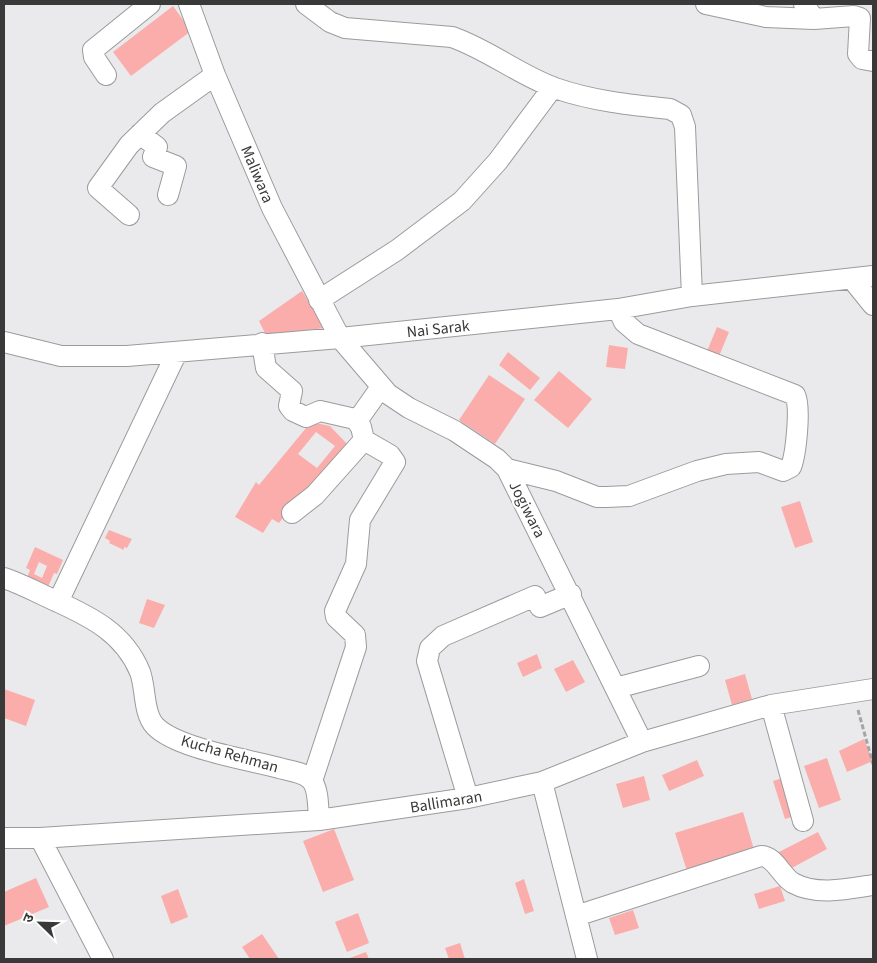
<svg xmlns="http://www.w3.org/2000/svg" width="877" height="963" font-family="'Source Sans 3','Noto Sans Devanagari',sans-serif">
  <rect width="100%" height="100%" fill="#eaeaec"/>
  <path fill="#fbadab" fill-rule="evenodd" d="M173,6L191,31L131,76L113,52Z
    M302,291L325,328L266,335L259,321Z
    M717,327L729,332L717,361L705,356Z
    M609,345L628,348L625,369L606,367Z
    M508,352L540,378L530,390L499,365Z
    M559,371L592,399L568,428L534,400Z
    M489,375L525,399L495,444L459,420Z
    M311,422L330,426L349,446L297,500L279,523L272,519L263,533L235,517L256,482L259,485ZM316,432L335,446L317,468L298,454Z
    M800,501L813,542L795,548L781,507Z
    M109,530L132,539L127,548L124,547V550L109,543L110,541L105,538Z
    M35,547L63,560L57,574L54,573L48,587L25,583L30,570L26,568ZM39,562L47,566L42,578L34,574Z
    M147,599L165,605L154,628L139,623Z
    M537,654L542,668L523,677L517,663Z
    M573,660L585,682L566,692L554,669Z
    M745,674L752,699L732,705L725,680Z
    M4,689L35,700L26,726L4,718Z
    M864,739L873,761L847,772L839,751Z
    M827,758L841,800L819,808L804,766Z
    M697,760L704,776L669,791L662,775Z
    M644,776L650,800L623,808L616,784Z
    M786,777L798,815L785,819L773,781Z
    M743,812L755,853L688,874L675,833Z
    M334,829L354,880L323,892L303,841Z
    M818,832L827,849L788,870L779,852Z
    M36,878L49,907L4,926V892Z
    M524,879L534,911L525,914L515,883Z
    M780,886L785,901L759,909L754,894Z
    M178,889L188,917L171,924L161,896Z
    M633,910L639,928L615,935L609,918Z
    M358,913L369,943L347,952L335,922Z
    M262,934L279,959H250L242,947Z
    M460,943L465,959H449L445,948Z
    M366,952L369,959H347Z"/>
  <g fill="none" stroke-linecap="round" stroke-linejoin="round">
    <g stroke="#9a9b9c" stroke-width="22">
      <path id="minor" d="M189,4L215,75L272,208L340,338L388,394L409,408L455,431L497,459L507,469L642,742
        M306,4L330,22L345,28L452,37C489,50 519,75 555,88C592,101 631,105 670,109L681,115L685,127L692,296
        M706,4L766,17L814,19
        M804,4L814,19L854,16L860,18L858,54L862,59L873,61
        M106,75L94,57L93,50L150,4
        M140,134L157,147L153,157L176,166L168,195
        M129,215L98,188L129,145L162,113L215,75
        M852,279L873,305
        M319,300L397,250L462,201L498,161L553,87
        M4,342L61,356H127L340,338L618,309L692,296L873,276
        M262,343L266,368L292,391L289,406L293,411L306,417L320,411L355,419L361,427L364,440L390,455L395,462L360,520L356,564L335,611L336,617L355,635L356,647L312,781
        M357,421L381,387
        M507,469L556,481L597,497H606L629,496L697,471L726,464L759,462L783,471L791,467C796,454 801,407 795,395L638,334L624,322L618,309
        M292,513L315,495L364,440
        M4,578C22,584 38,593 56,601C91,617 124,633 140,672C146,688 143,713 155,726C177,749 251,760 283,769C292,771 305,773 311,780C319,788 318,809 319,820
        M58,602L177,352
        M616,688L699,666
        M771,705L803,821
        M542,782L587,959
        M468,798L427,661L430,648L443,636L535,596L540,607L571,594
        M4,838H40L319,820L468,798L542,782L642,742L771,705L873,689
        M40,838L103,959
        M576,916L761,856C775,856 781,876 793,883C817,896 848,889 873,885"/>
    </g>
    <path stroke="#a5a5a6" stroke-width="3" stroke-dasharray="5 2.5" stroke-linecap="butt" d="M858,710L873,764"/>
    <use href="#minor" stroke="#fff" stroke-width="20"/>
  </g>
  <g text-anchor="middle" stroke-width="4.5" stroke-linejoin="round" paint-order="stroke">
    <g font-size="16" fill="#39393a" stroke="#fff">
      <text transform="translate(258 174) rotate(67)" y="6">Maliwara</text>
      <text transform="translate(438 328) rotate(-6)" y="6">Nai Sarak</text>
      <text transform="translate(528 509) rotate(63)" y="6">Jogiwara</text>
      <text transform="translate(230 753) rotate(16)" y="6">Kucha Rehman</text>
      <text transform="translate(446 801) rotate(-9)" y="6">Ballimaran</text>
    </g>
  </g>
  <rect width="877" height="963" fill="none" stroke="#39393a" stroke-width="10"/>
  <g transform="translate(40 923) rotate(293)" stroke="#ffffff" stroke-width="4" paint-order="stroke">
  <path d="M0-4L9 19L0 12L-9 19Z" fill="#39393a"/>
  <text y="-8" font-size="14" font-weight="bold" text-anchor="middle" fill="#39393a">उ</text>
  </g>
</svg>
